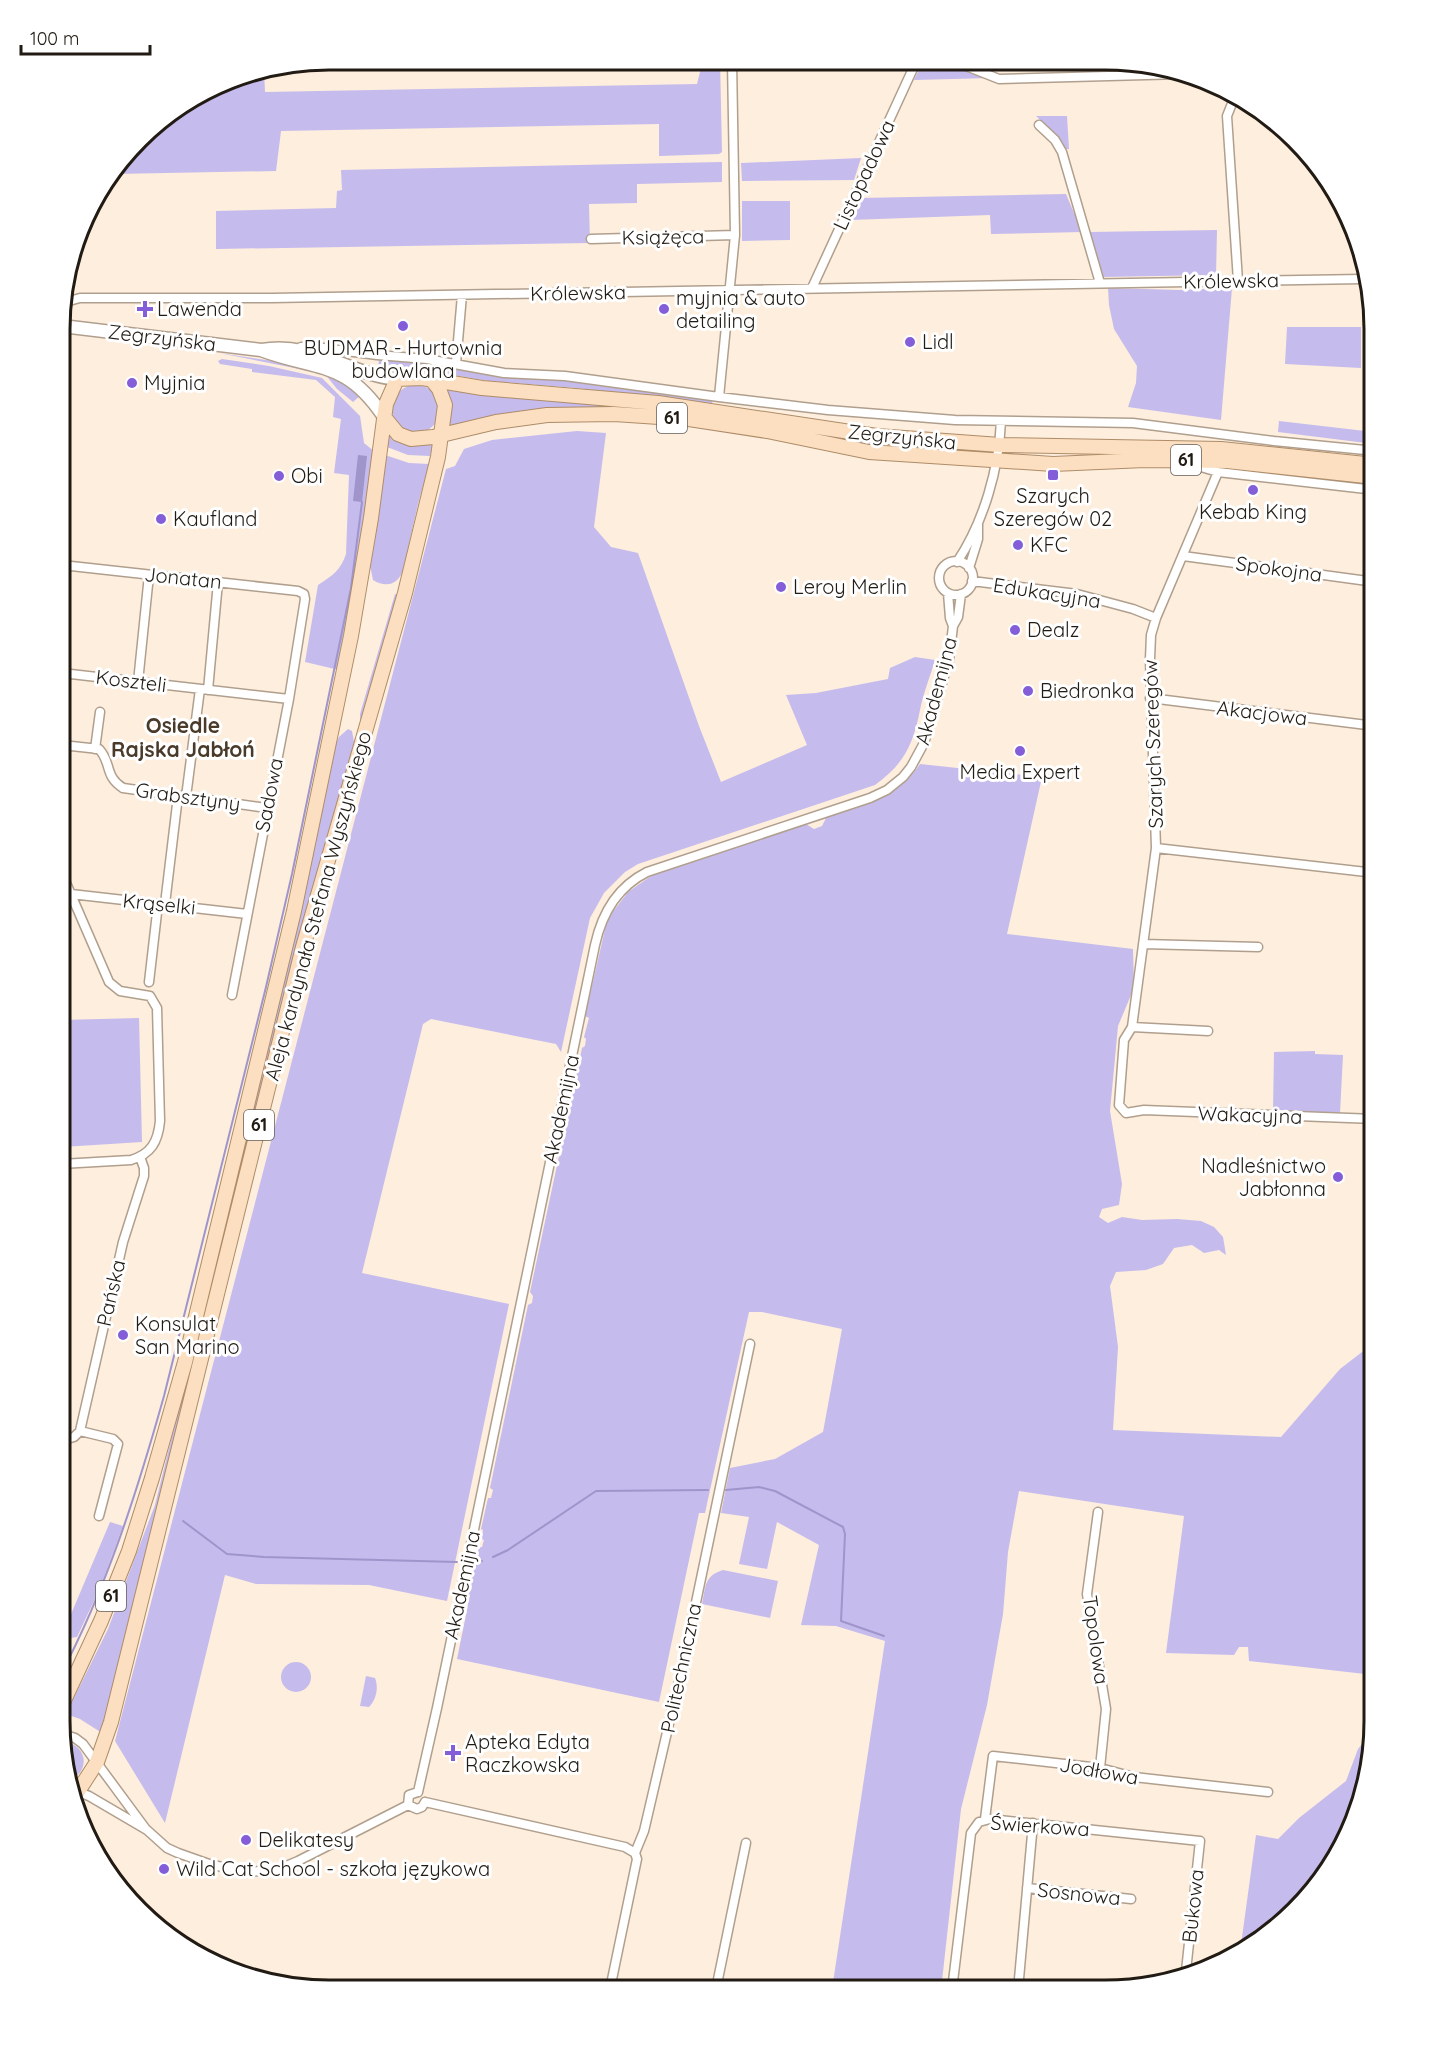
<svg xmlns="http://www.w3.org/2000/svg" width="1435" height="2050" font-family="Quicksand,sans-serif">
  <rect width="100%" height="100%" fill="#fdeede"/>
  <path fill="#c5bbed" d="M720,61L722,152L719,154L659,156V124L281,131L276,171L114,174L152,127L242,74L264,71L265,92L697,84L702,64Z
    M923,62H947L991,78L914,80Z
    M1036,116H1067L1069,149H1064L1057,136Z
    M861,158L854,180L742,181L741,163Z
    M722,162V182L637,184V203L589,204L590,243L216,249V211L336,208L337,191L342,190L341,170Z
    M1066,194L1082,232L991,234L990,215L850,220L859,198Z
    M742,201H790V240L742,241Z
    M1217,230L1216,275L1102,277L1089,232Z
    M1108,288L1179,290L1232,288L1221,420L1128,407L1136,383L1137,366L1114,329L1109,305Z
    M1287,327H1361V368L1285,364Z
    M219,353L294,364L334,375L361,395L353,402L337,389L325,374Z
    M222,359L269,366L322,378L360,416L364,443L375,452L365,526L339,670L305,662L318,585C332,576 341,570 346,554L349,475L334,473L341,419L333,417L335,397L316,380L252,372V369L220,364L218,361Z
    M379,359L485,372L586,380L713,398L712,404L577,388L489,381L418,369L391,373L378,371Z
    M392 409a24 24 0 1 1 48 0a24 24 0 1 1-48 0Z
    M446,389L493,396L664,409L883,442L966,450L859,443L664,411L613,408L447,427Z
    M1279,421L1365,431L1366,443L1278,432Z
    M577,431L606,433L594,527L611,547L638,553L699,726L721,782L807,745L786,695L816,693L888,679L890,668L915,657L935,660C930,677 923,694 920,710C913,745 904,764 875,785L638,864L625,872L604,893L590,918L561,1052L556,1044L431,1019L423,1024L362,1273L509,1304L447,1601L369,1585L256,1584L225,1575L165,1823L115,1741L446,469L455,466L464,449L492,440Z
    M389,433L411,445L433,443L430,456L408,455L387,447Z
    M385,455L409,463L429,464L418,504L403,570C398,585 386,588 373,580L369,561Z
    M395,594L399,595L363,723H360V714Z
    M348,729L352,731L355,747L102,1733L80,1719L66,1714L108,1629L155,1505L292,950L335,745L339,737Z
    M920,764L1042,777L1007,934L1133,949L1134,988L1118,1026L1110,1111L1122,1184L1119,1205L1102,1209L1099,1217L1108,1223L1122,1217L1142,1220L1177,1219L1201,1221L1214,1227L1223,1237L1226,1255L1219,1250L1204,1253L1192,1245L1174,1248L1163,1264L1146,1270L1116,1272L1110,1286L1118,1347L1113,1430L1281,1437L1340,1369L1375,1342L1374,1675L1249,1661L1248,1647H1239L1234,1655L1166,1653L1184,1516L1019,1491L1008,1552L1003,1614L987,1705L961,1809L941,1990L832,1989L885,1641L836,1626L801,1625L819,1545L777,1522L767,1569L739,1564L749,1517L721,1513L730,1468L775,1459L823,1432L842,1329L762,1312H749L705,1513H699L659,1702L457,1659L468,1605L467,1598L479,1547H482L484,1540L481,1539L483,1530L481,1529L488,1498H491L493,1490L490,1488L528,1305L532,1303L533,1296L530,1292L582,1048L585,1046L586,1039L584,1037L589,1018L585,1016L606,925L612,913L628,892L651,876L806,824L814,829L822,826L826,818C866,804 895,800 920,764Z
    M139,1018L142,1142L62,1147L61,1020Z
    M1315,1051V1054L1343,1055L1340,1113L1273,1111L1274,1052Z
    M110,1522L123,1526L100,1588L77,1637L70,1638L69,1619Z
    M723,1570L778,1581L770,1618L702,1604C706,1586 704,1576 723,1570Z
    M281 1677a15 15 0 1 1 30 0a15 15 0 1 1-30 0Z
    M366,1676L375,1678C379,1688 376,1700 369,1707L360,1706Z
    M1374,1729V1739L1361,1808L1329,1871L1283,1923L1240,1952L1256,1835L1278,1839L1299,1818L1346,1781L1358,1749Z
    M65,1742C85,1745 91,1767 73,1779Z"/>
  <path fill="#a095ca" d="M358,455L367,456L362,502L353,501Z"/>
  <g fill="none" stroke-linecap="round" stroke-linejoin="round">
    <path stroke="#a095ca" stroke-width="2" d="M726,1490L759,1487L775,1491L843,1527L845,1534L841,1621L884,1636
      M183,1521L227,1554L264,1557L457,1562
      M493,1557L508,1550L596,1491L708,1490
      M476,1562L482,1561
      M60,1676C107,1587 137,1492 164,1396L266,987L292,874L351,588L362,502"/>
    <g stroke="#b19f8d" stroke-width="11">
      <path id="street" d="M956,62L999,79L1183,74
        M1235,96L1227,116L1238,281
        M1039,125L1055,140L1062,152L1100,283
        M591,239L735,235
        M812,288L916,62
        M62,312L69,301L80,298H272L1363,279
        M301,347H316L377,355L427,359L504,373L565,376L719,397L828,410L955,420L1133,423L1274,441L1375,451
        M456,364L462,295
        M719,397L735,235L732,61
        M1194,465L1218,472L1375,490
        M1218,472L1156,618L1151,635L1150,659L1156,848L1132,1027L1124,1040L1119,1105L1126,1113L1144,1110L1375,1119
        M1183,556L1375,582
        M939 578a17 17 0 1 1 34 0a17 17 0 1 1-34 0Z
        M957,562C984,522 999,468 1001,421
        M62,565L298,591L304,594L305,599L289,699L232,995
        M969,568L978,539V524
        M972,581L1077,594L1133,609L1156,618
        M948,593L950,618L953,626
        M62,673L289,699
        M138,682L149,575
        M208,690L218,582
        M1150,698L1375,726
        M62,745L99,749C112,763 104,776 123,788L267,808
        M95,749L100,712
        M186,797L200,689
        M1156,848L1375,873
        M71,894L247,914
        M165,904L178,796
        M1143,944L1258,947
        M149,982L158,904
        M1132,1027L1208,1031
        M61,1164L131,1160C151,1154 158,1142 160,1121L157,1008L150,996L120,991L109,982L63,876L61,851
        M80,1431L113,1439L118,1444L99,1516
        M60,1441L74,1437L80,1431L123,1242L144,1176V1168L140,1157
        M1098,1512L1087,1594L1106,1709L1100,1768
        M63,1734L75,1738L83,1744L145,1828
        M76,1791L89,1796L147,1830L167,1848L178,1853L212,1865L250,1872L279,1869L298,1861L408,1805
        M418,1792L437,1708L595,945C602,913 617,887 647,872L870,798L887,790L903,777L911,767L924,743L949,660L953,626L958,617L961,594
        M425,1802L625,1847L635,1853
        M408,1805L417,1809L422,1807L425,1802
        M408,1805L409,1795L418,1792
        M985,1819L993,1756L1100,1768L1134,1777L1268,1792
        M1027,1888L1131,1899
        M952,1987L983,1990
        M610,1989L637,1859L635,1853L644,1831L685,1655L750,1344
        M716,1989L746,1843
        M952,1990L971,1833L979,1822L990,1819L1200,1841L1186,1971
        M1018,1990L1033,1823"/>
    </g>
    <g stroke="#b19f8d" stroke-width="15">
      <path id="secondary" d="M62,326L261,350C318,371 346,360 384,417
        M262,350C312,341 350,375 397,379"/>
    </g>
    <g stroke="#ae8c68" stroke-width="16">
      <path id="primary" d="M384,417L398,434L411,439L433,437L496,422L547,415L614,414L689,419L767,431L869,452L1053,464L1145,460L1227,461L1375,477
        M60,1709L101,1621L129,1551L152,1478L185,1362L294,911L351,636L371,518L386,404L397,379L422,378L482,388L658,403L877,436L1000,445L1221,449L1375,465
        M77,1793L97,1762L111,1722L303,947L405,593L438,457L445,405L439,389L431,379"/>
    </g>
    <use href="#street" stroke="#fff" stroke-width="8"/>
    <use href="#secondary" stroke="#fff" stroke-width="12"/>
    <use href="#primary" stroke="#fcdfc0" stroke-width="14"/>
  </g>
  <g fill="#835ed8" stroke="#fff" stroke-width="2">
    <path d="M142 300h6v6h6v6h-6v6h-6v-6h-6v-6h6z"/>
    <circle cx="664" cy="309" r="6"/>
    <circle cx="403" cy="326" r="6"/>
    <circle cx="910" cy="342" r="6"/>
    <circle cx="132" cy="383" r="6"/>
    <rect x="1047" y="469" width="12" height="12" rx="3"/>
    <circle cx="279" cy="476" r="6"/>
    <circle cx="1253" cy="490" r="6"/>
    <circle cx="161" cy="519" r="6"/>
    <circle cx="1018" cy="545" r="6"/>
    <circle cx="781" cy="587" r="6"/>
    <circle cx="1015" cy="630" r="6"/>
    <circle cx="1028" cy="691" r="6"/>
    <circle cx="1020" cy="751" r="6"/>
    <circle cx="1338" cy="1177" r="6"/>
    <circle cx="123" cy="1335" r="6"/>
    <path d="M450 1744h6v6h6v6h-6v6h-6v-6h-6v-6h6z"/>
    <circle cx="246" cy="1840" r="6"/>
    <circle cx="164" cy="1869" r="6"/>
  </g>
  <g text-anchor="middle" stroke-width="6" stroke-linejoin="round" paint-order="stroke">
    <g fill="#fff" stroke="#645f5a" stroke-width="1.5">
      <rect x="657" y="403" width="30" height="30" rx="4.5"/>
      <rect x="1171" y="445" width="30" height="30" rx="4.5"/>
      <rect x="244" y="1110" width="30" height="30" rx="4.5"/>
      <rect x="96" y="1581" width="30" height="30" rx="4.5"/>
    </g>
    <g font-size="18" font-weight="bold" fill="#211b14">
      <text x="672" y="424">61</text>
      <text x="1186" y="466">61</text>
      <text x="259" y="1131">61</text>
      <text x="111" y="1602">61</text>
    </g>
    <g font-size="20" fill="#211b14" stroke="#fff">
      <text transform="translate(864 175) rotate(-65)" y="7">Listopadowa</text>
      <text transform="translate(663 237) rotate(-1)" y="7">Książęca</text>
      <text transform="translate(1231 281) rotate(-1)" y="7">Królewska</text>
      <text transform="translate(578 293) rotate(-1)" y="7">Królewska</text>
      <text transform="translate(162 338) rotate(7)" y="7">Zegrzyńska</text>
      <text transform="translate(902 437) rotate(6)" y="7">Zegrzyńska</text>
      <text transform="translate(1279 569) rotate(8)" y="7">Spokojna</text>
      <text transform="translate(183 578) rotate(6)" y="7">Jonatan</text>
      <text transform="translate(1047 593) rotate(9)" y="7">Edukacyjna</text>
      <text transform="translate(131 681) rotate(7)" y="7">Koszteli</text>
      <text transform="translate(936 691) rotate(-75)" y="7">Akademijna</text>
      <text transform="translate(1262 713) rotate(7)" y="7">Akacjowa</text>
      <text transform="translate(1153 744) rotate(-92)" y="7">Szarych Szeregów</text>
      <text transform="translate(269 795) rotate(-79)" y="7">Sadowa</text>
      <text transform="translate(188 797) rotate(8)" y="7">Grabsztyny</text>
      <text transform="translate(159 904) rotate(6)" y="7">Krąselki</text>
      <text transform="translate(318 906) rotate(-75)" y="7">Aleja kardynała Stefana Wyszyńskiego</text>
      <text transform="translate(561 1109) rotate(-78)" y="7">Akademijna</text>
      <text transform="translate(1250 1115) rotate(2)" y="7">Wakacyjna</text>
      <text transform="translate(111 1293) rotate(-77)" y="7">Pańska</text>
      <text transform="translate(462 1585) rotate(-78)" y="7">Akademijna</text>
      <text transform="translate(1096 1640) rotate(82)" y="7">Topolowa</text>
      <text transform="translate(681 1668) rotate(-78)" y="7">Politechniczna</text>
      <text transform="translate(1099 1771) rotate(10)" y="7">Jodłowa</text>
      <text transform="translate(1040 1826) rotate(4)" y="7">Świerkowa</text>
      <text transform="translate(1079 1894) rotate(6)" y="7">Sosnowa</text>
      <text transform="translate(1193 1906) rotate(-84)" y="7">Bukowa</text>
    </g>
    <g font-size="20" fill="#211b14" stroke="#fff" text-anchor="start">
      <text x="676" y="305">myjnia &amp; auto<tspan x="676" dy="23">detailing</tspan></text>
      <text x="157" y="316">Lawenda</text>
      <text x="922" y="349">Lidl</text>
      <text x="403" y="355" text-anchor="middle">BUDMAR - Hurtownia<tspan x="403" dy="23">budowlana</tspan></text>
      <text x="144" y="390">Myjnia</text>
      <text x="291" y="483">Obi</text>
      <text x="1053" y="503" text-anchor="middle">Szarych<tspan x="1053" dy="23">Szeregów 02</tspan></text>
      <text x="1253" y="519" text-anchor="middle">Kebab King</text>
      <text x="173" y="526">Kaufland</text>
      <text x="1030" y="552">KFC</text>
      <text x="793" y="594">Leroy Merlin</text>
      <text x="1027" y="637">Dealz</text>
      <text x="1040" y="698">Biedronka</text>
      <text x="1020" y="779" text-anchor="middle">Media Expert</text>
      <text x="1326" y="1173" text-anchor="end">Nadleśnictwo<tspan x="1326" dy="23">Jabłonna</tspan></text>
      <text x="135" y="1331">Konsulat<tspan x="135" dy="23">San Marino</tspan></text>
      <text x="465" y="1749">Apteka Edyta<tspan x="465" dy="23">Raczkowska</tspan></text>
      <text x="258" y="1847">Delikatesy</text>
      <text x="176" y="1876">Wild Cat School - szkoła językowa</text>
    </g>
    <g font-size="21" font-weight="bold" fill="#493a2a" stroke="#fff">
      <text x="183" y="733">Osiedle<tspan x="183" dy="24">Rajska Jabłoń</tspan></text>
    </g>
  </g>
  <path d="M0 0H1435V2050H0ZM329 70H1105A259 259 0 0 1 1364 329V1721A259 259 0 0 1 1105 1980H329A259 259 0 0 1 70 1721V329A259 259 0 0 1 329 70Z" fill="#fff" fill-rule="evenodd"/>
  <path fill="none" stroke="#211b14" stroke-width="3" d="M329 70H1105A259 259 0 0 1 1364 329V1721A259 259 0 0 1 1105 1980H329A259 259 0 0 1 70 1721V329A259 259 0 0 1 329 70Z"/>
  <path d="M21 45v9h129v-9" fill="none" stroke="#211b14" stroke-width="3"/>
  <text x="30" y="45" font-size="18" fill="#211b14" stroke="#ffffff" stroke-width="4.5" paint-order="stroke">100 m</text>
</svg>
